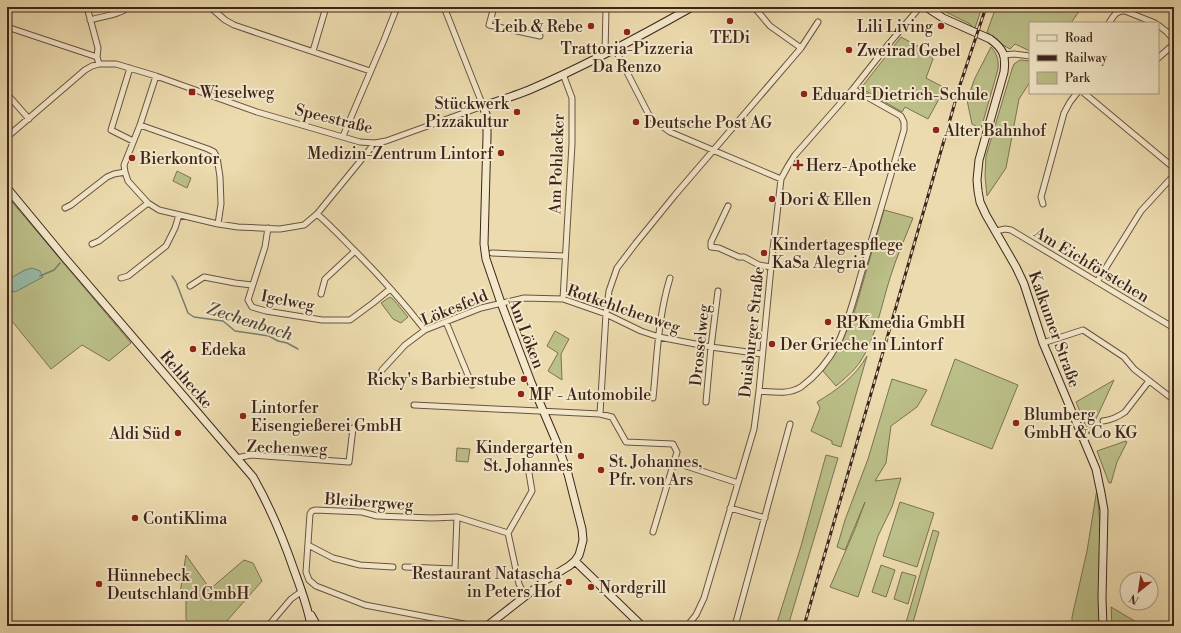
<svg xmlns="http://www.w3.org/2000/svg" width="1181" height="633" font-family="'Libre Bodoni',serif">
  <rect width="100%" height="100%" fill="#ecdbae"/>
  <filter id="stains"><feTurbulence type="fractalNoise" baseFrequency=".005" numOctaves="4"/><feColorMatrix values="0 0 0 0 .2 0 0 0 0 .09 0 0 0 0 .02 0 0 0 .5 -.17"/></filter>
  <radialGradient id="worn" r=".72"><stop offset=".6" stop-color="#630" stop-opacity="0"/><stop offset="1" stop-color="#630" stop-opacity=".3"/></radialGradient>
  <path fill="#bbbf88" stroke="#7c7252" d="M946,7H982L975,28L972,27L970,24L944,11Z
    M996,7H1082L1071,23H1030V51L1015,44L1010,49L1003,45L987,32Z
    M901,37L925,50L933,59L926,78L945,88L928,119L905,107L902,112L861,88Z
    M991,47C997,53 999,61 998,69L981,129L972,124L967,100L975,78Z
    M1020,60L1030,61V82L1019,99L1006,168L987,196L985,176L986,156L1012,69L1014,64Z
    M177,171L191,178L187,188L173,181Z
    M7,196L131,343L109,361L82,345L51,369L7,315Z
    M884,210L913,218C905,238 896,258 890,278C881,306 876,338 860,362C853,372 844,379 836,386L823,371L842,342L854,313Z
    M390,297L393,299L408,317L401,323L393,319L381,303Z
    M555,331L569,339L561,354L562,380L548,371L558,353L547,346Z
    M867,356L841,447L832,444V441L811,431L820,408L817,402C837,390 855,377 867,356Z
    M955,359L1018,385L992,449L931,425Z
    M892,379L927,390L917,407L891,426L886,463L875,481L901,478L892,507L878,536L858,597L830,587L855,529L865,502L845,550L837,547L845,520L868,459Z
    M1114,380L1089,434L1076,402Z
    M1126,441L1127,442L1117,462L1111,483H1109L1097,451Z
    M457,448L470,449L468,462L456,461Z
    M826,455L838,458L788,626H776L801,546Z
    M1097,489L1100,525V626H1072V617L1087,551Z
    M900,502L934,513L917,567L883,556Z
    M933,530L939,532L912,626H905Z
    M186,555L210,589L244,560L253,563L262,581L226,622L208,625L205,621L198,626H191L186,619V600H179Z
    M881,565L895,570L886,597L872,592Z
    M902,572L916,576L908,604L894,599Z
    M1111,607L1143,626H1112Z"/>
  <path fill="#99bba9" stroke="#757f70" d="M32,268L40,271L43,277L15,292L10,291L7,288V280L25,270Z"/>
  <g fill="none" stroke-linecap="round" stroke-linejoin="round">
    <path stroke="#757f70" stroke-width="1.5" d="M40,276L54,270L60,263
      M172,276L176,282L188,313L194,317L223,321L235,331L269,336L278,341L287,343L298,349
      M7,294L12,290"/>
    <g stroke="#6a5240" stroke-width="7">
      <path id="street" d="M87,7L98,48L97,57
        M210,7L225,20L234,25L370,71
        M494,7L489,25L540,36
        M754,7L770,26L801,48
        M90,20C100,17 122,14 128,7
        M1109,23C1113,17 1116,10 1125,11L1155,23
        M1158,25L1167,32L1174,40
        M7,27L97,57L99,64
        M615,49L649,115L656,122L670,132L781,179
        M313,51L326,7
        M605,54L606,7
        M1004,55L1014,54L1030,56
        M1158,58L1174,44
        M130,68L111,130L133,141
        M156,76L140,125L124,165L125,172L128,181L148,203L159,210L218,224L238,227L280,229L304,225L317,214L375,143
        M1084,93L1174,168
        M7,94L29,119
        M140,125L208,149L214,152L217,157L220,177L221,204L218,224
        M343,136L384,40L397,7
        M7,137L85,70L92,66L99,64H116L156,76L257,112L360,142L375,143L386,141L483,106L444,7
        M1043,204L1041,197L1064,113L1070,102L1077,93
        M728,206L711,242V247L719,248L739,257H744L759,265L771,267
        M65,208L71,205L107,177L114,174L125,172
        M317,214C330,225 342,238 354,250C380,276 403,302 425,330
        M268,228L265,247L248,300L252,307L266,311L322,320H350L373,303L390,289
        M996,231L1005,229L1011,230L1174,328
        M92,244L99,241L148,203
        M492,253L565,256
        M121,278L128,276L166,246L175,228L179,215
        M1097,282L1141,211L1174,175
        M190,286L204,277L235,283L252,285
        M321,294L325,279L355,251
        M563,299L572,144V98L563,74
        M446,322L472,385
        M1043,343L1083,330L1124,357L1134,369L1174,400
        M382,370L405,345L425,330L481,308L524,298L563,299L606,314L641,331L659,337L711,347L762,354
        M759,391C773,392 788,395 801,387C816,376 829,360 838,343C849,320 855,295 862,271C877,224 890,177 904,130V122L901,116L853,89
        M653,398C657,358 658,317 670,278
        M706,402L711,347L718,291
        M414,405L600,414L612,417L626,442L673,444L677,452L674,462L738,483
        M600,414L606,314L609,291L617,268L636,243L675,195L801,48L818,22
        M1103,421C1111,420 1118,417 1125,412L1149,381
        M236,458L251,455L349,462L353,428
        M730,508L765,518
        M653,532L674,462
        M508,533L532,491L529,473
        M308,545L333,558L360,565L393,567
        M405,567L455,569L457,517
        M268,626L291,599L302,591
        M467,626L464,624L365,605L316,586L309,580L306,572L310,514L312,511L315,510L362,512L377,516L432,518L457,517L508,533L519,584L525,596
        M687,626L696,615L704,598L754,429L759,391L771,267L781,179L788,166L795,155L853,89L887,46L920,7
        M735,626L790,424"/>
    </g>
    <g stroke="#3e241b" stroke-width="9">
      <path id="secondary" d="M926,7L943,18L990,39C1004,49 1006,56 1004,72L979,160L977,180L978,191L980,202L986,215L1016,267L1024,284L1043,343L1096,469L1101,493L1104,510L1102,598L1103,626
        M7,188L65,258L253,477C270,507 283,538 294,570C301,589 308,607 311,626
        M575,561L642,626
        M311,615L317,626
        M487,626L546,580L569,566L575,561L579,555L581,548L583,540L582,529L568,474L556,441L531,382L501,303L486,259L484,244L487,136V117L483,106C498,101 514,96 529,90C585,66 639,37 692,7"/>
    </g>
    <use href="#street" stroke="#f3e8ca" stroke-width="5"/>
    <use href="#secondary" stroke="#f3e8ca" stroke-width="7"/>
    <g stroke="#3e241b" stroke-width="3">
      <path id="rail" d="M804,626L960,85L986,7"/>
    </g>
    <use href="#rail" stroke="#f3e8ca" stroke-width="1.5" stroke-dasharray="4.5" stroke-linecap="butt"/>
  </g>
  <g fill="#8f2418" stroke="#f3e8ca" stroke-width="1.5">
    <circle cx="730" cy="21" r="4"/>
    <circle cx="591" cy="26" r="4"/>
    <circle cx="941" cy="26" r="4"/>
    <circle cx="627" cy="32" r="4"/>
    <circle cx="849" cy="50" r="4"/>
    <rect x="188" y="88" width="8" height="8" rx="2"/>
    <circle cx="804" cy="94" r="4"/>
    <circle cx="517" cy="112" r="4"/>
    <circle cx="636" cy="122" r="4"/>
    <circle cx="936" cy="130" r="4"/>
    <circle cx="501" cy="153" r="4"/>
    <circle cx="132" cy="158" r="4"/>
    <path d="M796 159h4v4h4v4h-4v4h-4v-4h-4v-4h4z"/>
    <circle cx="772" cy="199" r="4"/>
    <circle cx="764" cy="253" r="4"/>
    <circle cx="828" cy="322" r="4"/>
    <circle cx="772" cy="344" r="4"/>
    <circle cx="193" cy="349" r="4"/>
    <circle cx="524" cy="379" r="4"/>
    <circle cx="521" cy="394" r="4"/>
    <circle cx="243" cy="416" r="4"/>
    <circle cx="1016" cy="423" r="4"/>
    <circle cx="178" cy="433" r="4"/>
    <circle cx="581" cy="456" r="4"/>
    <circle cx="601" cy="470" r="4"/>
    <circle cx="135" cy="518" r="4"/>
    <circle cx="569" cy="582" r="4"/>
    <circle cx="99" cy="584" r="4"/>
    <circle cx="591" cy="587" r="4"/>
  </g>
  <g text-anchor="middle" stroke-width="4" stroke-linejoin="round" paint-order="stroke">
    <g font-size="16" fill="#3e241b" stroke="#f3e8ca" text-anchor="start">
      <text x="583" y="32" text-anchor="end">Leib &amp; Rebe</text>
      <text x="933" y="32" text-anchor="end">Lili Living</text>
      <text x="730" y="43" text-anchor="middle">TEDi</text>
      <text x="627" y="54" text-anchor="middle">Trattoria-Pizzeria<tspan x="627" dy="18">Da Renzo</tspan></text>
      <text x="857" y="56">Zweirad Gebel</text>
      <text x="200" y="98">Wieselweg</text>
      <text x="812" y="100">Eduard-Dietrich-Schule</text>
      <text x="509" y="109" text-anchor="end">Stückwerk<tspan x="509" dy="18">Pizzakultur</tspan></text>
      <text x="644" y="128">Deutsche Post AG</text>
      <text x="944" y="136">Alter Bahnhof</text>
      <text x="493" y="159" text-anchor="end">Medizin-Zentrum Lintorf</text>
      <text x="140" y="164">Bierkontor</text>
      <text x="806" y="171">Herz-Apotheke</text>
      <text x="780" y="205">Dori &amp; Ellen</text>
      <text x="772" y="250">Kindertagespflege<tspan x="772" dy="18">KaSa Alegria</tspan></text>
      <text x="836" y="328">RPKmedia GmbH</text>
      <text x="780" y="350">Der Grieche in Lintorf</text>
      <text x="201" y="355">Edeka</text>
      <text x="516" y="385" text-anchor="end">Ricky's Barbierstube</text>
      <text x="529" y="400">MF - Automobile</text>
      <text x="251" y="413">Lintorfer<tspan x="251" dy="18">Eisengießerei GmbH</tspan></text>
      <text x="1024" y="420">Blumberg<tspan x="1024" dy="18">GmbH &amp; Co KG</tspan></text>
      <text x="170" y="439" text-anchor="end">Aldi Süd</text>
      <text x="573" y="453" text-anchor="end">Kindergarten<tspan x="573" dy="18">St. Johannes</tspan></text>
      <text x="609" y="467">St. Johannes,<tspan x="609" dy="18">Pfr. von Ars</tspan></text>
      <text x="143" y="524">ContiKlima</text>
      <text x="561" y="579" text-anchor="end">Restaurant Natascha<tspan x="561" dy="18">in Peters Hof</tspan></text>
      <text x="107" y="581">Hünnebeck<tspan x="107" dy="18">Deutschland GmbH</tspan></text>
      <text x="599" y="593">Nordgrill</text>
    </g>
    <g font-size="16" fill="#3e241b" stroke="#f3e8ca">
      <text transform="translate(334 118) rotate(14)" y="6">Speestraße</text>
      <text transform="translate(556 164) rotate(-88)" y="6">Am Pohlacker</text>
      <text transform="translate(1092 264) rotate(31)" y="6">Am Eichförstchen</text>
      <text transform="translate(288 300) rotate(11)" y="6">Igelweg</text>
      <text transform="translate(454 307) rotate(-22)" y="6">Lökesfeld</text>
      <text transform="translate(624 308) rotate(19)" y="6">Rotkehlchenweg</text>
      <text transform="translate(1055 329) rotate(70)" y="6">Kalkumer Straße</text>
      <text transform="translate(751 332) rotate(-84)" y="6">Duisburger Straße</text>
      <text transform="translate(527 333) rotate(69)" y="6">Am Löken</text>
      <text transform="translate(699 345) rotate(-84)" y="6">Drosselweg</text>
      <text transform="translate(187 379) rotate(49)" y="6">Rehhecke</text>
      <text transform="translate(287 447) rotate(2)" y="6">Zechenweg</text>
      <text transform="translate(369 501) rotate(4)" y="6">Bleibergweg</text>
    </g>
    <g font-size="17" font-style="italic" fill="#554a3e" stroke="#f3e8ca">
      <text transform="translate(250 321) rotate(18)" y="6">Zechenbach</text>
    </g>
  </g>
  <rect width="1181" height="633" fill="none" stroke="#ecdbae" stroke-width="24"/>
  <rect x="8" y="8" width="1165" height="617" fill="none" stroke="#3e241b" stroke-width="2"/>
  <rect x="12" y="12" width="1157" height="609" fill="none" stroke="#3e241b"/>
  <rect x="1029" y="22" width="130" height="72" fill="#f3e8ca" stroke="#ab9a84"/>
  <rect x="1037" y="35" width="20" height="6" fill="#f3e8ca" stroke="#ab9a84"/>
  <text x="1065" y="42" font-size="12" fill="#3e241b">Road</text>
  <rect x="1037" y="55" width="20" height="6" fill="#3e241b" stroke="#ab9a84"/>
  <text x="1065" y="62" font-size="12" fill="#3e241b">Railway</text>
  <rect x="1037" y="72" width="20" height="12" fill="#bbbf88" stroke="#ab9a84"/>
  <text x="1065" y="82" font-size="12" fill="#3e241b">Park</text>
  <g transform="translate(1139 591) rotate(210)"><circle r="19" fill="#f3e8ca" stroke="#ab9a84"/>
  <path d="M0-3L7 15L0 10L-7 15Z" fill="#8f2418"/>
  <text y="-6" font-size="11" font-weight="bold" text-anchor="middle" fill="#3e241b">N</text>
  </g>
  <rect width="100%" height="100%" filter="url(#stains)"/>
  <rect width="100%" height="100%" fill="url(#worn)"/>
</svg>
